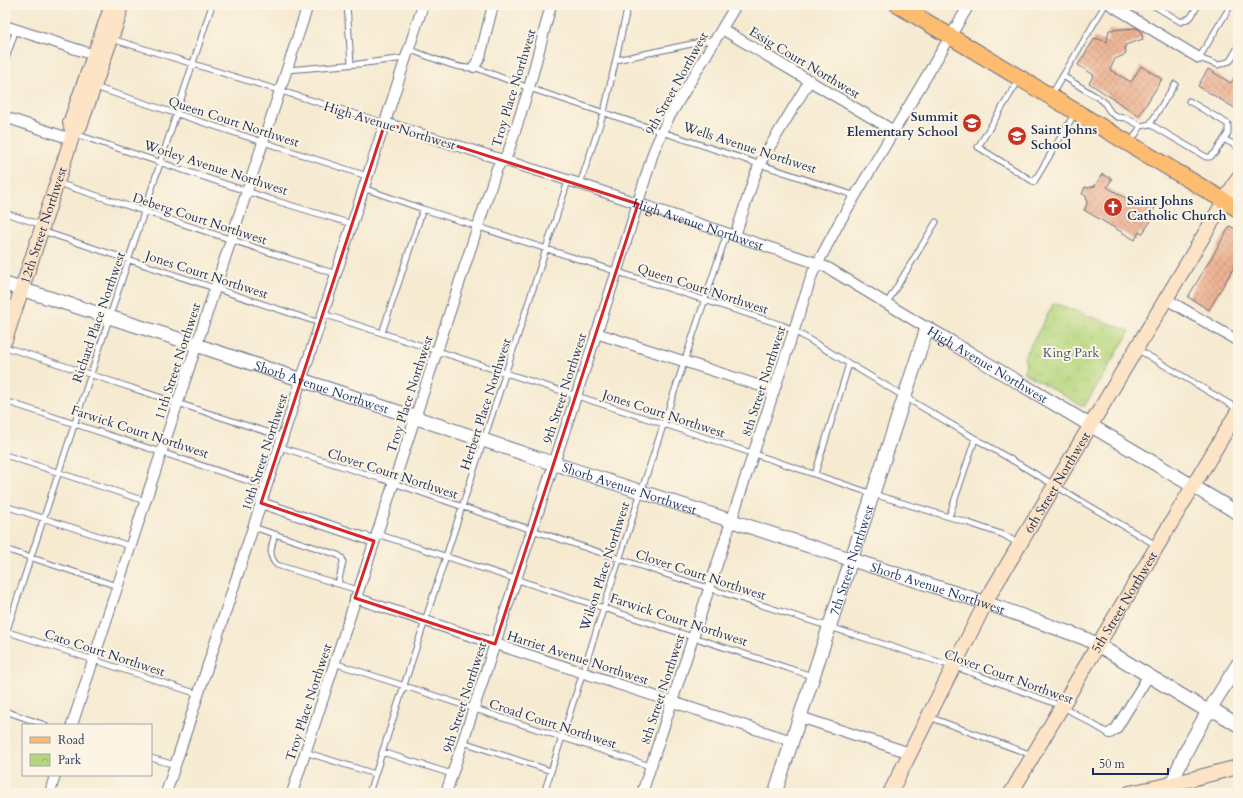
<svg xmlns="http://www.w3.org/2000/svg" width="1243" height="798" font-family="Cardo,serif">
  <defs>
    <pattern id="park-crowns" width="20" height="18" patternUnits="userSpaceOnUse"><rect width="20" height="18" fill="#b5d67d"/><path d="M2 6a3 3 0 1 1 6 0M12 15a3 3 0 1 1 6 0" fill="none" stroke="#9bb86e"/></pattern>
    <pattern id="building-cross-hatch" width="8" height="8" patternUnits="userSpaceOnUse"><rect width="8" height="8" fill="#edb293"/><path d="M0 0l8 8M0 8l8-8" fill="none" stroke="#cb9981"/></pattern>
  </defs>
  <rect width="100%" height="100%" fill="#fcf5e5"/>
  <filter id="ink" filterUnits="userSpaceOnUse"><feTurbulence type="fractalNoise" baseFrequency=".025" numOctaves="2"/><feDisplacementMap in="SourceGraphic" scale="8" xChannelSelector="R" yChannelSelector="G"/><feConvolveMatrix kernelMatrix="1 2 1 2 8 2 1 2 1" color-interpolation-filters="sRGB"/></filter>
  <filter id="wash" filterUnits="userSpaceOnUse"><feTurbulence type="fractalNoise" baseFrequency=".012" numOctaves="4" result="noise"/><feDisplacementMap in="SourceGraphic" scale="16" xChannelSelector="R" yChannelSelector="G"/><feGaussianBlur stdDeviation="0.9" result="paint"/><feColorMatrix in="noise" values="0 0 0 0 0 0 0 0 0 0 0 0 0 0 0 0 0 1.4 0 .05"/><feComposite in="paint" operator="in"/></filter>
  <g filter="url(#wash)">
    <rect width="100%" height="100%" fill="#f6ead1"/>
    <path fill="url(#park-crowns)" stroke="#68826e" d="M1054,303L1130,331L1084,407L1023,372L1026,366L1024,357Z"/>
    <g id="blocks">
      <path fill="url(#building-cross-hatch)" d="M1137,28L1141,31L1143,39L1125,45L1126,54L1115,59L1110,70L1131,82L1141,66L1162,79L1139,116L1089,83L1094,75L1078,65L1095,38L1107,42L1109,30Z
        M1208,69L1231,83L1238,71V110L1198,86Z
        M1102,174L1112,179L1107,187L1142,208L1146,200L1156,206L1148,219L1151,221L1142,234L1139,232L1135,240L1084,210L1087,204L1086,196L1082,194L1085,187L1088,188L1095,186Z
        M1230,226L1238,231V260L1209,310L1188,297Z"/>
    </g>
  </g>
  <g filter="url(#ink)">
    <use href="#blocks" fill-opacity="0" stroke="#687086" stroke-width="1"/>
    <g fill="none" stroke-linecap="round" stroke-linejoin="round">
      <g stroke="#687086" stroke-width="7">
        <path id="service" d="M347,5L351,64
          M1153,5L1181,22L1191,17L1198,5
          M1231,5L1199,58L1218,65L1230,61L1238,47
          M112,39L385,123
          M408,49C423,54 462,72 474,67L529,88L856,196
          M616,60L715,39
          M5,62L16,29
          M287,70L358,64L405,58
          M1063,76L1103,101L1111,113L1117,117L1126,118L1141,126L1150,124L1206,157H1210L1215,153L1228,133V124L1189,101
          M1019,80L978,147L1034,182L1075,113
          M95,87L367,176
          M1052,94L1105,5
          M1150,124L1175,84
          M75,134L270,199L352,224
          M1224,139L1238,147
          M1131,142L1141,126
          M58,183L336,274
          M580,184L604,112L628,5
          M363,188L423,209L782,325L793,330L920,406L1156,545
          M5,213L42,225
          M42,231L320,323
          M887,303L936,222
          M323,314L707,438L873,494L966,522L1004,535L1019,544
          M382,333L423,209
          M5,347C98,376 190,408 283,437
          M1137,349L1238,409
          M5,401L267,487
          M280,447L382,479L463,507L674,577L961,669L1062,706L1106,732L1110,733
          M5,455L145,501
          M815,474L849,364
          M5,506L130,546
          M949,517L975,439
          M253,527L338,555L342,558L343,562L338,584L358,590
          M275,534C272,545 267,556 277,565L338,584
          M377,534L812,676
          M5,549L117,586
          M5,631L198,694
          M5,636L212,5
          M334,663L650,766
          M5,711L45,725
          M929,717L1032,755
          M463,742L551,771
          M305,752L375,774
          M382,752L452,774
          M151,758L175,765
          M369,793L568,181
          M544,793L641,492L727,233"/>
      </g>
      <g stroke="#687086" stroke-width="12">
        <g id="minor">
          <path d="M1111,5L1199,58"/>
          <path d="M5,26L94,55"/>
          <path d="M722,29L894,131"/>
          <path d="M474,67L480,57L493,5"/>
          <path d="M5,117L71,139"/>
          <path id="s1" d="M385,123L580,184L816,263L828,268L927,328"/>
          <path d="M735,236L754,178L760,163L810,80"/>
          <path d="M1166,299L1238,341"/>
          <path d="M596,333L773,390"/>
          <path d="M261,503L374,541"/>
          <path d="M355,598L792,741"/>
          <path d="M800,717L910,753"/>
          <path d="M72,725L308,5"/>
          <path d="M1110,733L1116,729L1149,675"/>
          <path d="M50,793L55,775"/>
          <path d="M166,793L323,314L423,5"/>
          <path d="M292,793L497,168L508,153L529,88L551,5"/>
          <path d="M446,793L617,271L654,150L668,119L736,5"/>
          <path d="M642,793L813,272L839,223L969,5"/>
        </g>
      </g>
      <g stroke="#687086" stroke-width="15">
        <g id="tertiary">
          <path id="s2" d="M5,284L169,336L543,460L986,603L1084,638L1098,645L1209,712H1217L1238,725"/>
          <path d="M1172,784C1186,744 1215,701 1238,664"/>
          <path id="s3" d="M775,793L927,328L1238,513"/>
        </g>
      </g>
      <g stroke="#687086" stroke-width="16">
        <g id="secondary">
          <path d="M73,134L70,123L112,5"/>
          <path id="s4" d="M5,340L73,134L80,126L119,16L120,5"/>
          <path id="s5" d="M890,793L990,594L1238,178"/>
          <path id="s6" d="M1011,793L1098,645L1238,411"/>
          <path d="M1129,793L1172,784L1238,767"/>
        </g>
      </g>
      <g stroke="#687086" stroke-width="18">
        <path id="primary" d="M898,5L1238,209"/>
      </g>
      <use href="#service" stroke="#fff" stroke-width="5"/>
      <use href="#minor" stroke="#fff" stroke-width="10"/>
      <use href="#tertiary" stroke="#fff" stroke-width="13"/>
      <use href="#secondary" stroke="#fee4c6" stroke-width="14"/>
      <use href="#primary" stroke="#fdbc70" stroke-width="16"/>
    </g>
  </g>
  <path fill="none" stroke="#d62828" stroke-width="3" stroke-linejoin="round" d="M385,123L638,204L495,644L355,598L374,541L261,503Z"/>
  <defs>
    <g id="school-disc" transform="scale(1)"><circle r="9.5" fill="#c8321e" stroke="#fcf5e5"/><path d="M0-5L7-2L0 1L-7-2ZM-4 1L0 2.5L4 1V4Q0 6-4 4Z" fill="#fff"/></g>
    <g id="church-disc" transform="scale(1)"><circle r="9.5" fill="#c8321e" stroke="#fcf5e5"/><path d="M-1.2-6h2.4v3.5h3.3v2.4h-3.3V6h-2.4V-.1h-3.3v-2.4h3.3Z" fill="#fff"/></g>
  </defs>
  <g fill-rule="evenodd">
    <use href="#school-disc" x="972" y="123"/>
    <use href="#school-disc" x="1017" y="136"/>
    <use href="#church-disc" x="1113" y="207"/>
  </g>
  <g text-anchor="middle" stroke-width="4" stroke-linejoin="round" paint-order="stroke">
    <g font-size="13" fill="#1b2f5e" stroke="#fcf5e5">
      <text transform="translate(805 62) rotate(31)" y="5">Essig Court Northwest</text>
      <text transform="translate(676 83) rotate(-61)" y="5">9th Street Northwest</text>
      <text transform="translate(513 88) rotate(-73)" y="5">Troy Place Northwest</text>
      <text transform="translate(234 121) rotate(18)" y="5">Queen Court Northwest</text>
      <text transform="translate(390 125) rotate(17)" y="5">High Avenue Northwest</text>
      <text transform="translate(750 147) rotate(18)" y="5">Wells Avenue Northwest</text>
      <text transform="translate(216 167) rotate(18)" y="5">Worley Avenue Northwest</text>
      <text transform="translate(200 218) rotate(18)" y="5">Deberg Court Northwest</text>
      <text dy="5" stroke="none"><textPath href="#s1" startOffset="329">High Avenue Northwest</textPath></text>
      <text dy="5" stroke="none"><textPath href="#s4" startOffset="121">12th Street Northwest</textPath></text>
      <text transform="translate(207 274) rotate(18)" y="5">Jones Court Northwest</text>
      <text transform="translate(703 288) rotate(18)" y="5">Queen Court Northwest</text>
      <text transform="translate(98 317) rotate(-71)" y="5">Richard Place Northwest</text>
      <text transform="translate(177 361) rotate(-72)" y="5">11th Street Northwest</text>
      <text dy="5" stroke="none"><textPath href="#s3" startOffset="560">High Avenue Northwest</textPath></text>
      <text transform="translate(763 381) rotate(-72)" y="5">8th Street Northwest</text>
      <text dy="5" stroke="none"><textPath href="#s2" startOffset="333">Shorb Avenue Northwest</textPath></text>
      <text transform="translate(564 388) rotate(-72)" y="5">9th Street Northwest</text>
      <text transform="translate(409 394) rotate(-72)" y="5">Troy Place Northwest</text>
      <text transform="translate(485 404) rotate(-72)" y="5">Herbert Place Northwest</text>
      <text transform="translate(664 413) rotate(18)" y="5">Jones Court Northwest</text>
      <text transform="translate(140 431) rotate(18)" y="5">Farwick Court Northwest</text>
      <text transform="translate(264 452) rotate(-72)" y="5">10th Street Northwest</text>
      <text transform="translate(393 473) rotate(18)" y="5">Clover Court Northwest</text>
      <text dy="5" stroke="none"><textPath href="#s5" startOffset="353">6th Street Northwest</textPath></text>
      <text dy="5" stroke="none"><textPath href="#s2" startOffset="657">Shorb Avenue Northwest</textPath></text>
      <text dy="5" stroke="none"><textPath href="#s3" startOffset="245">7th Street Northwest</textPath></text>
      <text transform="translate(604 566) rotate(-72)" y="5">Wilson Place Northwest</text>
      <text transform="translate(701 574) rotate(18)" y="5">Clover Court Northwest</text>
      <text dy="5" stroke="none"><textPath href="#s2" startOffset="981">Shorb Avenue Northwest</textPath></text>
      <text dy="5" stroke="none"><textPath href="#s6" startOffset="222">5th Street Northwest</textPath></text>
      <text transform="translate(679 619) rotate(18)" y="5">Farwick Court Northwest</text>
      <text transform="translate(105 652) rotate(18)" y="5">Cato Court Northwest</text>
      <text transform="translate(578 657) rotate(18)" y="5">Harriet Avenue Northwest</text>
      <text transform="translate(1009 676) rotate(20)" y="5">Clover Court Northwest</text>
      <text transform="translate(662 689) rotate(-72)" y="5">8th Street Northwest</text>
      <text transform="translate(464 697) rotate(-72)" y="5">9th Street Northwest</text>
      <text transform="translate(308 702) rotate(-72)" y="5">Troy Place Northwest</text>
      <text transform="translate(553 723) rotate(18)" y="5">Croad Court Northwest</text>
    </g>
    <g font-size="13" font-weight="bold" fill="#1b2f5e" stroke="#fcf5e5" text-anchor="start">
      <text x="958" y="121" text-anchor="end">Summit<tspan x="958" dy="15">Elementary School</tspan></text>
      <text x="1031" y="134">Saint Johns<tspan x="1031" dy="15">School</tspan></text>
      <text x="1127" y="205">Saint Johns<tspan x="1127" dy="15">Catholic Church</tspan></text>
    </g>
    <g font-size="13" fill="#425966" stroke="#fcf5e5">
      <text x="1071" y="357">King Park</text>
    </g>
  </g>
  <rect width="1243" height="798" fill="none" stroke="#fcf5e5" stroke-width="20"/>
  <rect x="22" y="724" width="130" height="52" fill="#fcf5e5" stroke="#a2a6af"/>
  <rect x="30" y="737" width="20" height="6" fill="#fdbc70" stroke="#a2a6af"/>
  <text x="58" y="744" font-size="12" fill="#1b2f5e">Road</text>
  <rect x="30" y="754" width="20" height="12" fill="url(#park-crowns)" stroke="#a2a6af"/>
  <text x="58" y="764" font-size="12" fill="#1b2f5e">Park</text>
  <path d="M1093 768v6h75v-6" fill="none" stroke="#1b2f5e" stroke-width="2"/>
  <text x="1099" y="768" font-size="12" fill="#1b2f5e" stroke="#fcf5e5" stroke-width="3" paint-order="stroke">50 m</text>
</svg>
